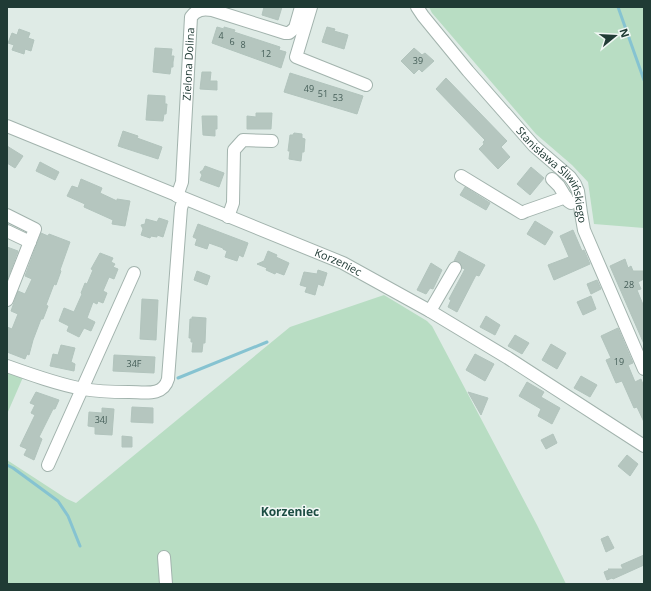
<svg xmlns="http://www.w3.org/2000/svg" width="651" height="591" font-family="'Open Sans',sans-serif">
  <rect width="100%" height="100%" fill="#dfebe6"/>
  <path fill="#b8ddc3" d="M429,7H644V228L594,224L588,182L572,165L536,134L432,13Z
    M384,295L427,321L432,326L537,525L566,584H7V460L67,499L76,503L290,327Z
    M7,370L24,375L7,414Z"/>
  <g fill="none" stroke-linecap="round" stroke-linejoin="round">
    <path stroke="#86c3d1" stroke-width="3" d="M618,7L644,80
      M178,378L267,342
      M7,465L13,468L58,501L68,516L80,546"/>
  </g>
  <path fill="#b5c6bf" stroke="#b2c4bd" d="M264,7H282L278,20L262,15Z
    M217,27L224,29V27L235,30L234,32L280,47L279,50L286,52L281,68L212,43Z
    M327,27L335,29L334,31L348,35L344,49L322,42Z
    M19,29L30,33L28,38L34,40L31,51L25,49L24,54L12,50L14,45L8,43L12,33L17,35Z
    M155,48L172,49L171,56H174L173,62V67H171L170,74L153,72Z
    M414,48L422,55L425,53L434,61L422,72L419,69L414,74L401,61Z
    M202,72H211L210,81H217V90L200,89Z
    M290,73L363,96L357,114L284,92Z
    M446,78L507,141L501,147L510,157L498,169L479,149L484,144L483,142L485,140L436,89Z
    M148,95L165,96V104H167L166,114H164L163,121L146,120Z
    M256,113H272L271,129H247V116L256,117Z
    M202,116H217V129H215V136L203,135Z
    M123,131L138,136L137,138L162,147L158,159L118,146Z
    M294,133L302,134V138L305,139L304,152H302L301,161L289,159L290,151H288L290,135H293Z
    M7,146L23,156L15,168L7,163Z
    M40,162L59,172L55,180L36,171Z
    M205,166L224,173L219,187L200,180L202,175L200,172L203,170Z
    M531,167L544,178L530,195L517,184Z
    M81,179L102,188L100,193L117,201V199L130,201L125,226L112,224L113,220L84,207L85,204L67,196L72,186L78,188Z
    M465,187L490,203L486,210L460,195Z
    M159,218L168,221L163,237L157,235V237L151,236L150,238L141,235L143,229L141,225L145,224L146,219L157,222Z
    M535,221L553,232L545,245L527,234Z
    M198,224L248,243L243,257L239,255L237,261L225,257L227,251L223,249V248L209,243L207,249L195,245L197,239L193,237Z
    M573,230L582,251L584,250L590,264L554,280L548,265L569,257L560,236Z
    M41,233L48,236L49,234L70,242L60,270L61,271L56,285L54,284L46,305L48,306L43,319H41L33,340L29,355L27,354L25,359L7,352V327L12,329L18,314L11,311L18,291L25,294L32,279L25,276Z
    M7,247L18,251L8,278L7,277Z
    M268,251L277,255L276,257L289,263L284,275L276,272L275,274L266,270L267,268L257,264L264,261Z
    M459,251L485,265L479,276L476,275L457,312L448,307L451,300L449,299L465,269L462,268L459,262L454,261Z
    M100,253L113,258L111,262L115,264L113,267L118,269L114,279L109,277L103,291L107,293L103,303L98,301L97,304L93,302L87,318L95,322L91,331L84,328L79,337L67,331L69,326L59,321L64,308L74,312L82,294L81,293L85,283L87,284L93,270L91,269Z
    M625,259L628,268L631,266L633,271H644V279L638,282L641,289L637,290L644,307V344L610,266Z
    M431,263L442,270L433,289L430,288L426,294L417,290Z
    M318,270L327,273L323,286L318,284L315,295L305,292L307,287L300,285L304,272L317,274Z
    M197,271L210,276L207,285L194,280Z
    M597,280L601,289L591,294L587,284Z
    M591,296L596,309L583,315L577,302Z
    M142,299L158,300L156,340L140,339Z
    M486,316L500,325L495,335L480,327Z
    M192,317L206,318L205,343H203L202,352H192L193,342H191V338H189L190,319H192Z
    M618,328L633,363L628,365L635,382L641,379L644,387V422L637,407L634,408L622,381L616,383L606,360L611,358L601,336Z
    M515,335L529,343L522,354L508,346Z
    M551,344L566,353L557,369L542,360Z
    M61,345L75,348L71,362L75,364L74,371L50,366L53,354L58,355Z
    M475,354L494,364L485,381L466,370Z
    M114,355L155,357L154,373L113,371Z
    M581,376L597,385L590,397L574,388Z
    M527,382L544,392L541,397L560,408L552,424L538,416L541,409L519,396Z
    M36,392L59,400L55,409H53L39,437L42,439L34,460L24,455L27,449L20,446L35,415L31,413L35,405L30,403Z
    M468,392L488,398L481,415Z
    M132,407L153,408V423L131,422Z
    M102,408L114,409L112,435L95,434V427L88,426L89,412L102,413Z
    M553,434L557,443L546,449L541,440Z
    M122,436L132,437V447H122Z
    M627,455L638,464L630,476L618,466Z
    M608,536L614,548L606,552L601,539Z
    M644,555V565L613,579L612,578L607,580L604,572L609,570L608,569H623L621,565Z"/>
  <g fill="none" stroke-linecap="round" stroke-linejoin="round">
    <g stroke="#a2b3ad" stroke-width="14">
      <g id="minor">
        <path d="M311,7L296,57L366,85"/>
        <path id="s1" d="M417,7L423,16L468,71L534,146L570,177L575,184L578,191L581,213L584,230L644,369"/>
        <path id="s2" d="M7,126L343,263L430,311L508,358L644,446"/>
        <path d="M461,176L522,213L526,211L566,197"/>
        <path d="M552,179L559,186L568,201L571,203"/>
        <path id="s3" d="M177,196L182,182L191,17C197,9 203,9 212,10L285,33H289L295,28L301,7"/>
        <path d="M7,215L35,229L7,300"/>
        <path d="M228,217L233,203L234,150L243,140L272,141"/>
        <path d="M7,231L30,242"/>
        <path d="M430,311L455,268"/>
        <path d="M7,366C32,375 57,384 83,389C99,392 114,392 129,392C144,392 163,397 168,379L181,208L184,199"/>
        <path d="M48,465L134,273"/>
        <path d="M164,557L166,584"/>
      </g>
    </g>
    <use href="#minor" stroke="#fff" stroke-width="12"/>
  </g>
  <g text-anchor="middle" stroke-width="3" stroke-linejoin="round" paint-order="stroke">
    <g font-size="9" fill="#455e58">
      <text x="221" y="39">4</text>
      <text x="232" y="45">6</text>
      <text x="243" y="48">8</text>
      <text x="266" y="57">12</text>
      <text x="418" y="64">39</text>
      <text x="309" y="92">49</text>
      <text x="323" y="97">51</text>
      <text x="338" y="101">53</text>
      <text x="629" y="288">28</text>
      <text x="619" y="365">19</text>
      <text x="134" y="367">34F</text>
      <text x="101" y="423">34J</text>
    </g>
    <g font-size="11" fill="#203b35" stroke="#f0f7f4">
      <text dy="4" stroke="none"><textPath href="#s3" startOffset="133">Zielona Dolina</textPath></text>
      <text dy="4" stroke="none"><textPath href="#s1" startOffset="218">Stanisława Śliwińskiego</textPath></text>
      <text dy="4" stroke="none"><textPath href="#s2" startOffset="358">Korzeniec</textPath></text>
    </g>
    <g font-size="12" font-weight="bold" fill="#1c4d43" stroke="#f0f7f4">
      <text x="290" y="516">Korzeniec</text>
    </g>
  </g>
  <rect width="651" height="591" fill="none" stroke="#203b35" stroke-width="16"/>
  <g transform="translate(615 36) rotate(72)" stroke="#f0f7f4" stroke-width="3" paint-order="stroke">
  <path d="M0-3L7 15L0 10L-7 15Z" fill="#203b35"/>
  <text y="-6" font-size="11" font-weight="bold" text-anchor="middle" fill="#203b35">N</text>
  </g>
</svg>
